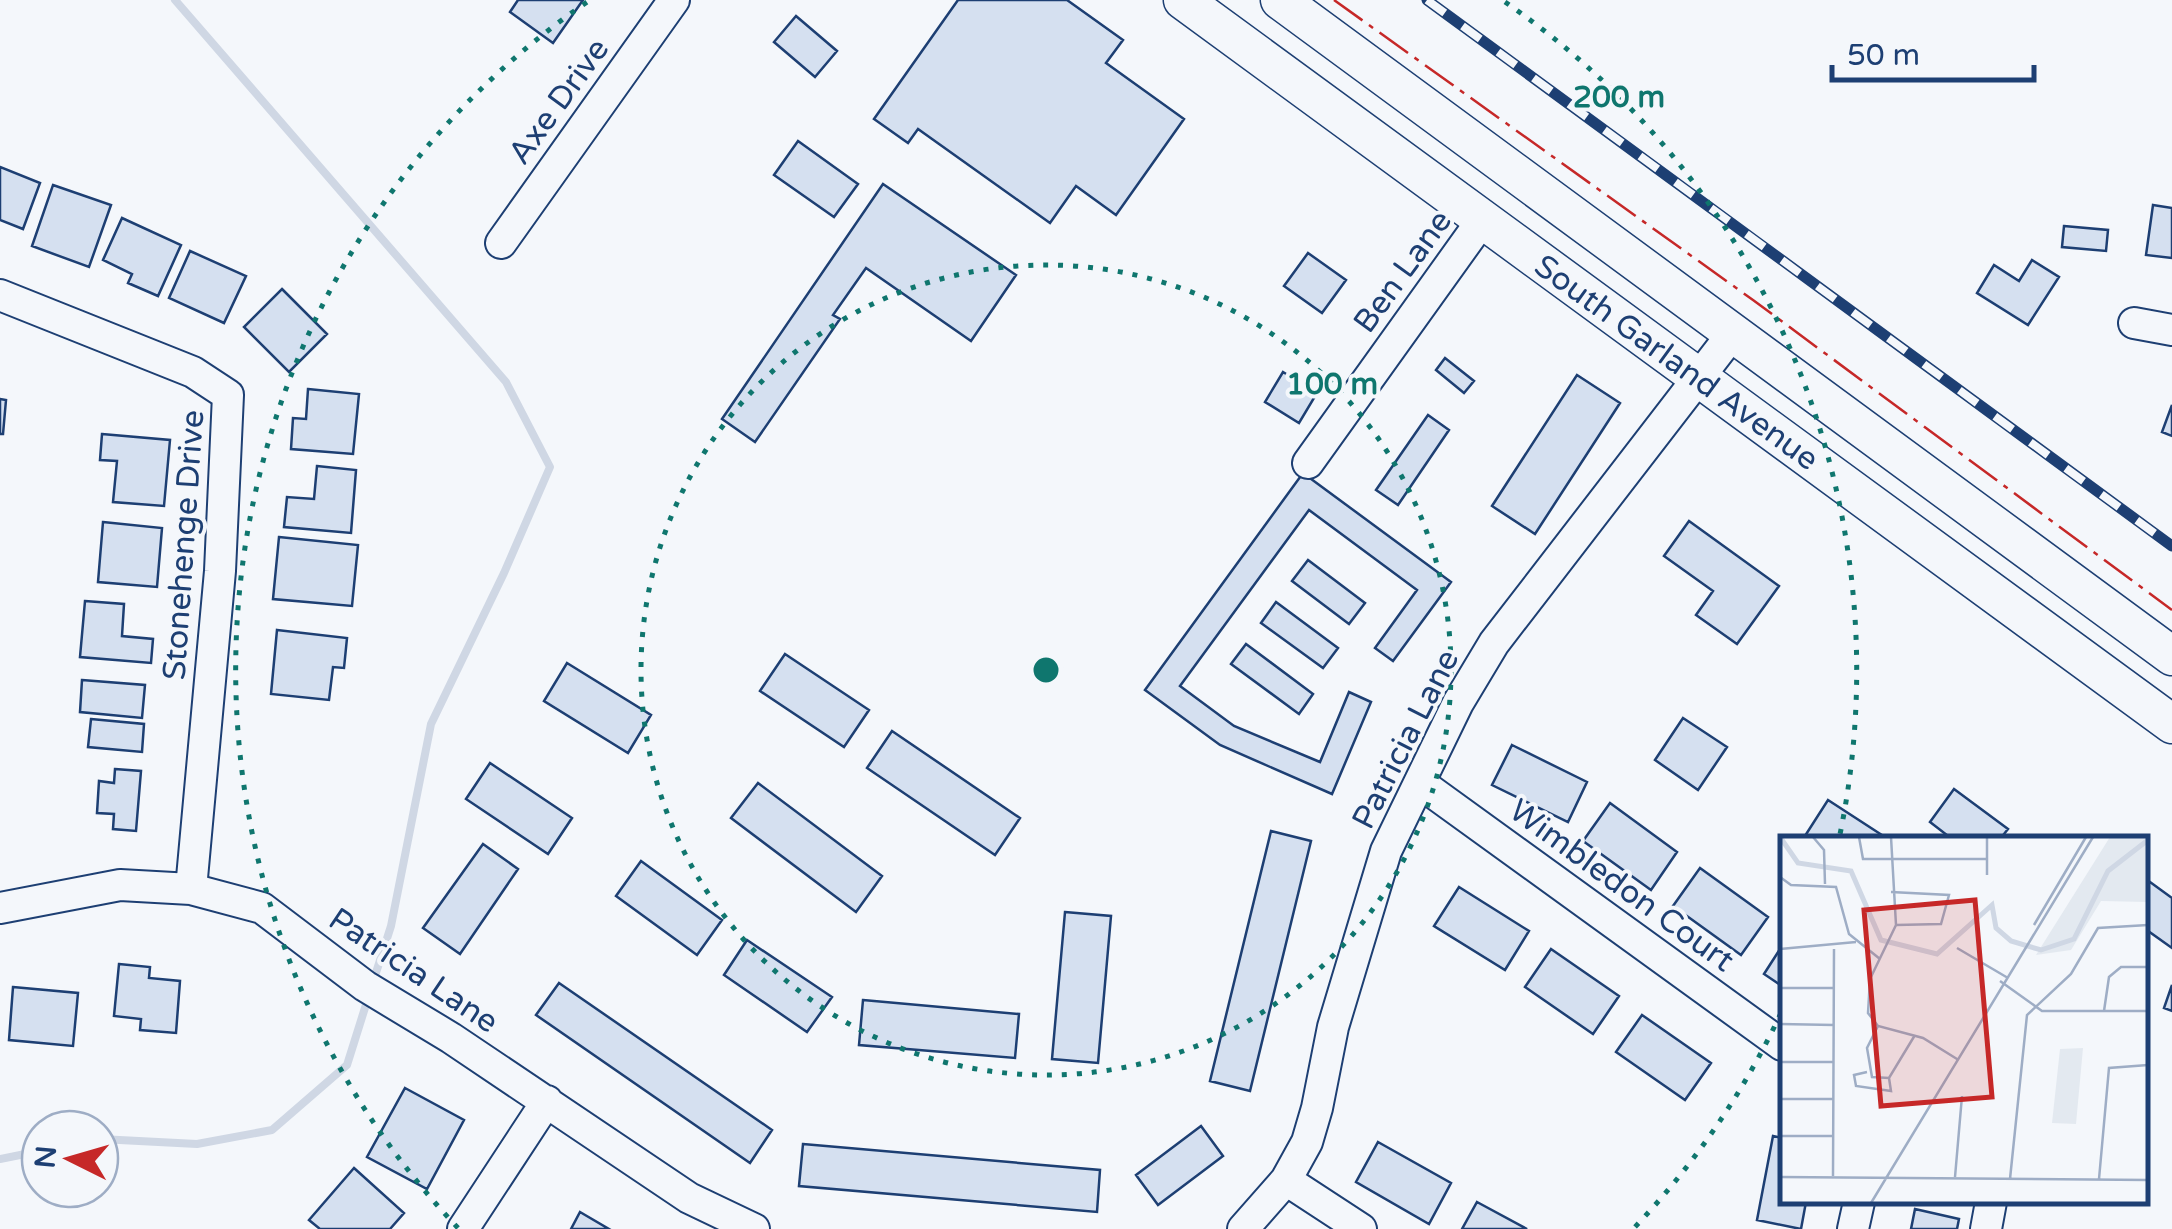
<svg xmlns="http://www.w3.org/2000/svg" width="2172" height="1229" font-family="'Varela Round',sans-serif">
  <rect width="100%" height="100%" fill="#f4f7fb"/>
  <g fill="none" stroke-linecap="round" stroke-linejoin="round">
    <path stroke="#cfd7e4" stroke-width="8" d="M175,0L506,382L550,467L504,573L431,724L391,926L373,982
      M100,1139L197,1144L272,1130L347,1065L369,995
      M0,1159L40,1151"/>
  </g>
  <path fill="#d5e0f0" stroke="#1d3f73" stroke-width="2.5" d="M518,0H583L553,43L510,12Z
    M958,0H1067L1123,40L1106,63L1184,119L1116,215L1076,186L1050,223L918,129L908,143L874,119Z
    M796,16L837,51L815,77L774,42Z
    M798,141L858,184L834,217L774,175Z
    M0,167L40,183L23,229L0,220Z
    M883,184L1016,275L971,341L866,268L833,315L840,319L755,442L722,419Z
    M53,185L111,205L89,267L32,246Z
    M2153,205L2172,208V258L2146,255Z
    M122,218L181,245L158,296L128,283L132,274L103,260Z
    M2064,226L2108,230L2106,251L2062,247Z
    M190,251L246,276L224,323L169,298Z
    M1308,253L1346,280L1322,313L1284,286Z
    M2032,260L2059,277L2028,325L1977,293L1994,265L2019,281Z
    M282,289L327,334L289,372L244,327Z
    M1445,358L1474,381L1464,393L1436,370Z
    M1283,372L1317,393L1299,423L1265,402Z
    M1577,375L1620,403L1535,534L1492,506Z
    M308,389L359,394L353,454L291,449L293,418L306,419Z
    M0,399L6,400L3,434H0Z
    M2172,405V436L2162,432Z
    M1428,415L1449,430L1398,505L1376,490Z
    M102,434L170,440L164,506L113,502L117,461L100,460Z
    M317,466L356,470L351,533L284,527L287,497L314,499Z
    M1303,473L1451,582L1393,661L1375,648L1417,590L1309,510L1180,686L1234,726L1320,762L1349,692L1371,702L1332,794L1220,745L1145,690Z
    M1689,521L1779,586L1737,644L1696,615L1713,591L1664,556Z
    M103,522L162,528L157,587L98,582Z
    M279,537L358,545L352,606L273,599Z
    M1308,560L1365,603L1349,624L1292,581Z
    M85,601L124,604L122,636L153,639L151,663L80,657Z
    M1276,602L1338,648L1323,668L1261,623Z
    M277,630L347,638L344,668L333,667L329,700L271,694Z
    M1246,644L1313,694L1299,714L1231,664Z
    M785,654L869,710L844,747L760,691Z
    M567,663L651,715L628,753L544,701Z
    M82,680L145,685L142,718L80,712Z
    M1683,718L1727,747L1698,790L1655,760Z
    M91,719L144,724L142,752L88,747Z
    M892,731L1020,818L995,855L867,768Z
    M1512,745L1587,782L1568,822L1492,785Z
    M490,763L572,818L548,854L466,799Z
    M115,769L141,771L136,831L113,829L114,814L97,813L99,781L114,783Z
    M758,783L882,876L856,912L731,818Z
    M1954,789L2008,829L2000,839H1952L1930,822Z
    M1828,800L1888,839H1803Z
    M1610,803L1677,852L1651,890L1583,841Z
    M1271,831L1311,841L1250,1091L1210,1081Z
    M483,844L518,869L460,954L423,928Z
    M641,861L722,920L697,955L616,896Z
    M1700,868L1768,917L1741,955L1673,906Z
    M2150,882L2172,898V948L2144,928V890Z
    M1459,887L1529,931L1505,970L1434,926Z
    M1065,912L1111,916L1098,1063L1052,1059Z
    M747,940L832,997L807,1032L724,975Z
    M1782,946V986L1764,974Z
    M1551,949L1619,996L1593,1034L1525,987Z
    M119,964L150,967L149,978L180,981L176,1033L140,1030L141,1019L114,1016Z
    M559,983L772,1130L750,1163L536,1015Z
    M2172,985V1011L2164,1008Z
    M13,987L78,993L73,1046L9,1040Z
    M863,1000L1019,1014L1015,1058L859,1045Z
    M1642,1015L1711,1063L1685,1100L1616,1052Z
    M405,1088L464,1120L427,1189L367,1157Z
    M1201,1126L1223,1156L1158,1205L1136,1175Z
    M1773,1136L1782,1138V1202H1806L1801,1229L1757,1220Z
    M1378,1142L1451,1183L1429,1224L1356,1182Z
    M803,1144L1100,1170L1097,1212L799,1186Z
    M354,1168L404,1213L390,1229H320L309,1220Z
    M1477,1202L1527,1229H1462Z
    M1915,1209L1959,1219L1957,1229H1911Z
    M580,1212L609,1229H571Z"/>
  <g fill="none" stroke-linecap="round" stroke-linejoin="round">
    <g stroke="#1d3f73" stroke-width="34">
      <path id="minor" d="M501,243L674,0
        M0,295L193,372L228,395L220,571L191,889
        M2134,323L2172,330
        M1308,463L1483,219
        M1420,783L1782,1045
        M0,908L120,885L191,889L262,908L365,986L451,1038L689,1198L754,1229
        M1286,1180L1361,1229
        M463,1229L547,1101
        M1243,1229L1286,1180L1307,1142L1317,1108L1333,1027L1386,851L1458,703L1494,643L1733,333
        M1853,1229L1859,1202
        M1986,1229L1991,1202"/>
    </g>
    <g stroke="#1d3f73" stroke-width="41">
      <path id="major" d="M1183,0L2172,724
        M1280,0L2172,656"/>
    </g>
    <use href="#minor" stroke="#f4f7fb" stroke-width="30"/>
    <use href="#major" stroke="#f4f7fb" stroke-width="38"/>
    <g stroke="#1d3f73" stroke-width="11">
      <path id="rail" d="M1427,0L2172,546"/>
    </g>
    <use href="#rail" stroke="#f4f7fb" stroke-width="8" stroke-dasharray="22" stroke-linecap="butt"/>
    <path stroke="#c62828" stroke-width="2.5" stroke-dasharray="35 8 5 8" stroke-linecap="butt" d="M1334,0L1753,300L2172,610"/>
  </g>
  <g fill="none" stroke="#0f766e" stroke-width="5" stroke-dasharray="5 10">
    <circle cx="1046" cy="670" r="405"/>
    <path d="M1781 1013A811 811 0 0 1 1634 1228M458 1228A811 811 0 0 1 587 2M1505 2A811 811 0 0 1 1839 839"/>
  </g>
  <g text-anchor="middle" stroke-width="8" stroke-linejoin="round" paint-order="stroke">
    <g font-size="32" fill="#1d3f73" stroke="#f4f7fb">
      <text transform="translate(558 101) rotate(-54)" y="11">Axe Drive</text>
      <text transform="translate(1402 271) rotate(-54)" y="11">Ben Lane</text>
      <text transform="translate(1677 362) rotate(36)" y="11">South Garland Avenue</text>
      <text transform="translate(183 545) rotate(-86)" y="11">Stonehenge Drive</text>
      <text transform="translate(1405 739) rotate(-63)" y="11">Patricia Lane</text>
      <text transform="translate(1622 885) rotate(36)" y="11">Wimbledon Court</text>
      <text transform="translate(414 970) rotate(34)" y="11">Patricia Lane</text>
    </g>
  </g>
  <g transform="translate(1780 836)">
    <rect width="368" height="368" fill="#f4f7fb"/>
    <path d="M330,1H367V66L321,65L291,114L256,119ZM303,212L296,288L272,287L280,213Z" fill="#e3e9f0"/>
    <path fill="none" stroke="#cfd7e4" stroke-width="5" d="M0,1L18,27L71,35L101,104L157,118L212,69L216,92L231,105L261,114L294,103L328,35L368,4"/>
    <path fill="none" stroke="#9eadc5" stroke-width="2.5" d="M33,1L44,14L45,48M79,1L83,23H207M111,1L116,89L90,143L88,177L98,190L143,202L177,223M207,39V1M0,41L11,49L56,51L69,98L100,123M111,56L169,59L161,88L116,89M254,89L306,1M177,112L228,142M0,113L76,106M220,145L262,175H368M0,152H54M324,175L329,141L341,131H368V110M0,188L54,189M98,190L87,212L92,241L109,242L135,199M0,226H54M87,236L74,239L76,250L111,255L109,242M0,263H54M0,300H53M53,340L54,113M0,341L368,344M175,341L182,260M230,343L247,179L291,138L318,92L368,89M319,343L329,232L368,229M91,367L313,1"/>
    <path fill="#c62828" fill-opacity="0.15" stroke="#c62828" stroke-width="5" d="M195,64L212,261L101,270L84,74Z"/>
    <rect width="368" height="368" fill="none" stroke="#1d3f73" stroke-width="5"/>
  </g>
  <circle cx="1046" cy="670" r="15" fill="#0f766e" stroke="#f4f7fb" stroke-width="5"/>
  <g font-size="30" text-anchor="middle" font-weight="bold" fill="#0f766e" stroke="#f4f7fb" stroke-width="8" stroke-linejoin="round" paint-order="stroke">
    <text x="1619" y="107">200 m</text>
    <text x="1332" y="394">100 m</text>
  </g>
  <g transform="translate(70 1159) rotate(275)"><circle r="48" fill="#f4f7fb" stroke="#9eadc5" stroke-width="2.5"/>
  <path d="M0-8L18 38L0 25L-18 38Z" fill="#c62828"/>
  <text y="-15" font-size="28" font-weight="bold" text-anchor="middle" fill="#1d3f73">N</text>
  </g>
  <path d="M1832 65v15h202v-15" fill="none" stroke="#1d3f73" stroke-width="5"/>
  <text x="1847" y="65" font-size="30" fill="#1d3f73" stroke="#f4f7fb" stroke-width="8" paint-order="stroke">50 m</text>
</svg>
